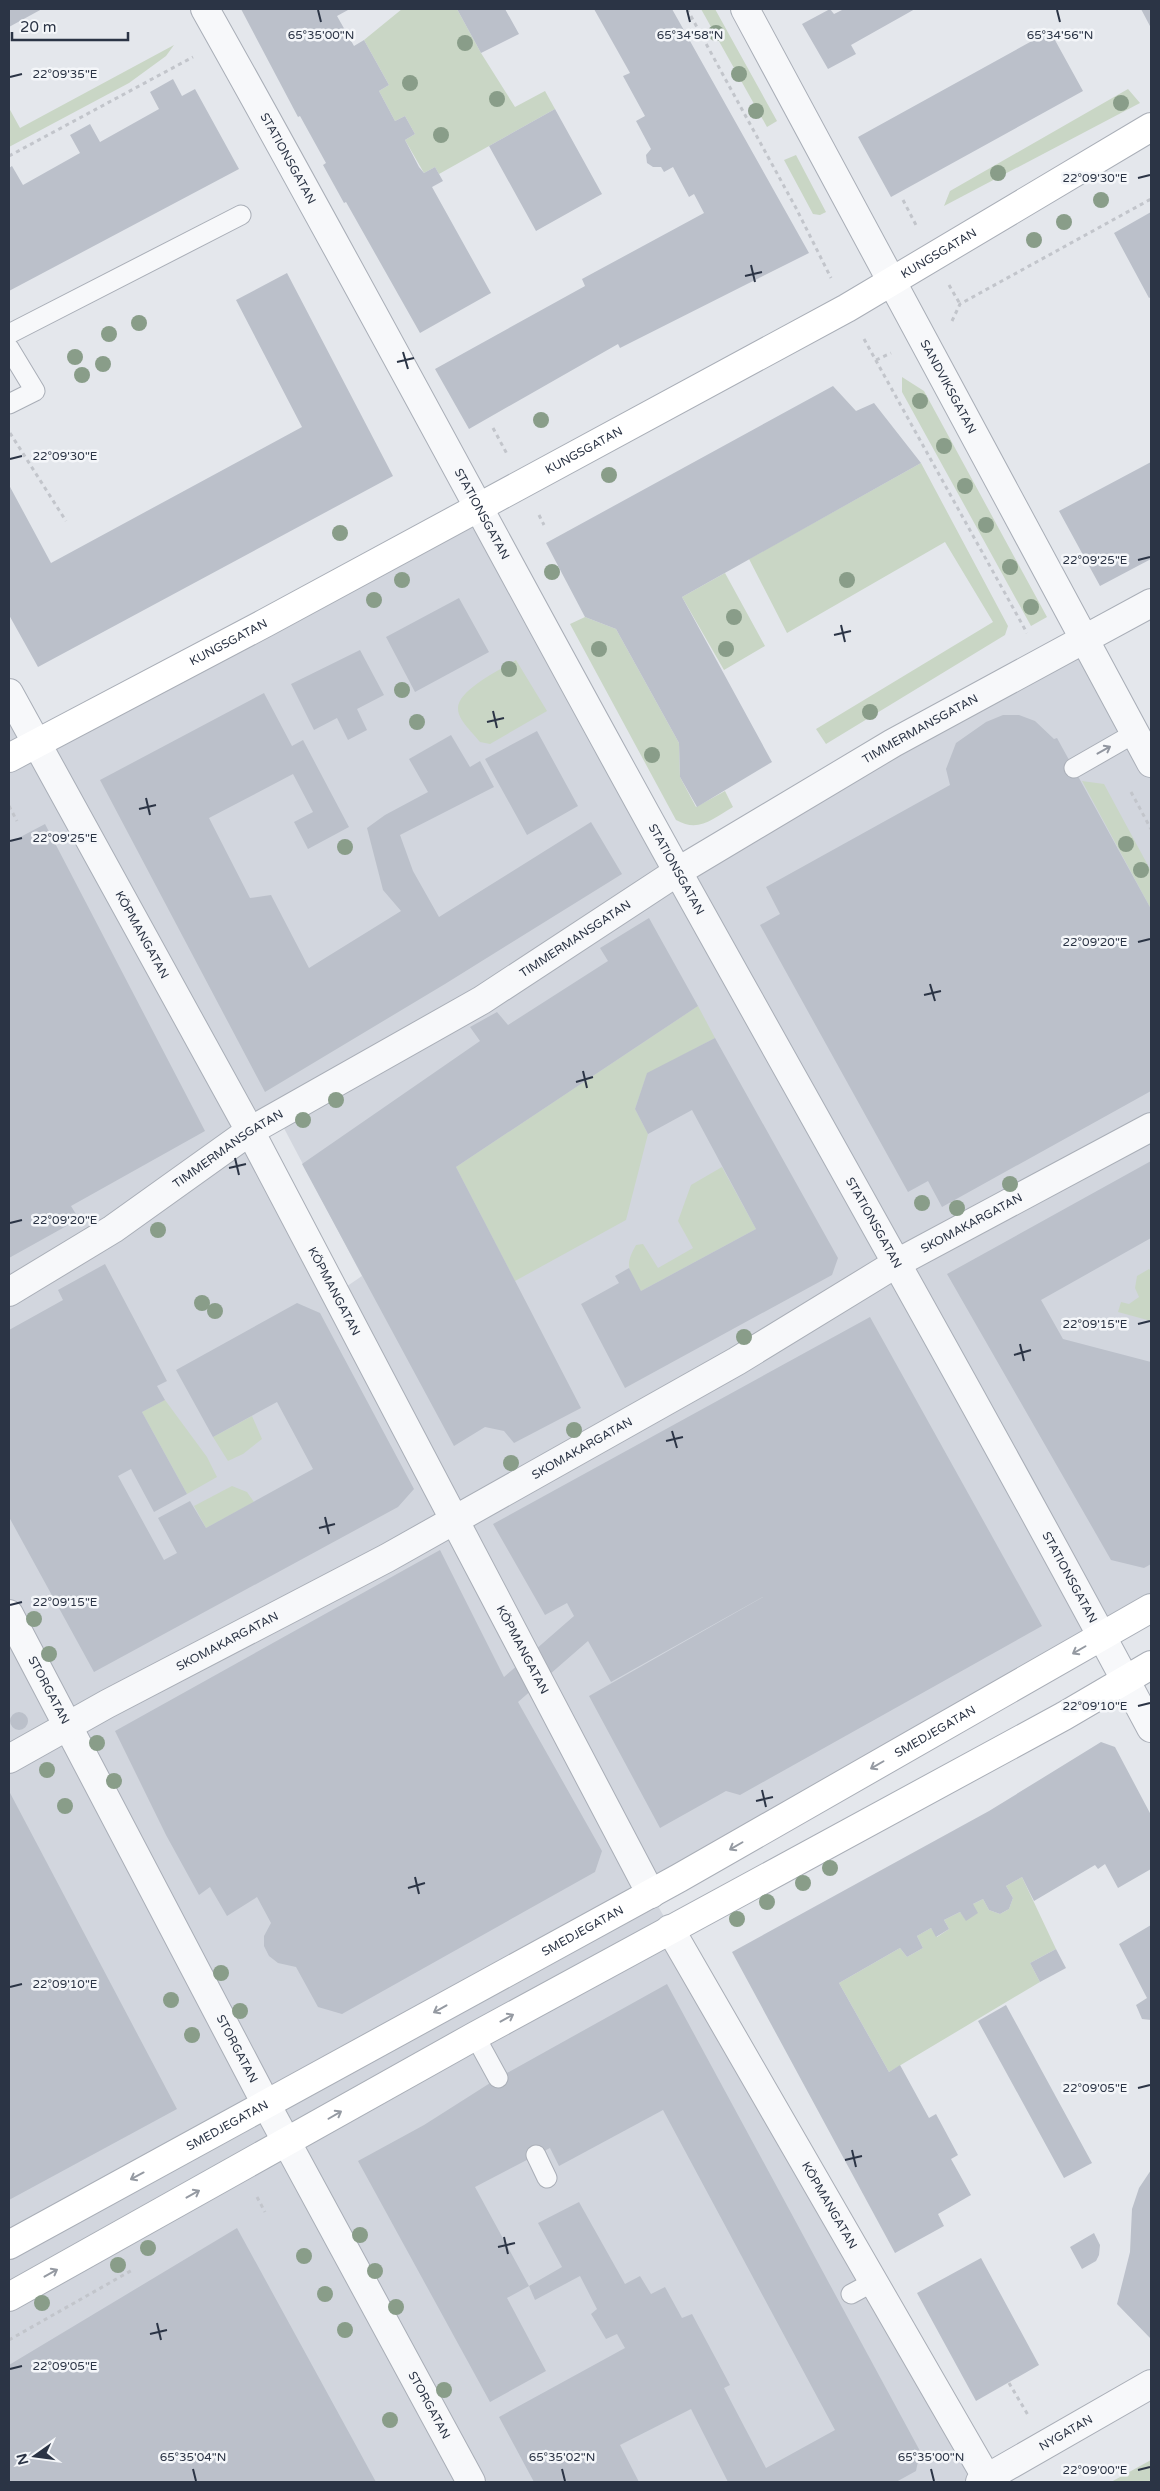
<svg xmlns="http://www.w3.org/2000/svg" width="1160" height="2491" font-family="'Varela Round',sans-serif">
  <rect width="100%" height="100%" fill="#e4e7ec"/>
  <path fill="#d2d6de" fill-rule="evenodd" d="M478,507L678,872L1083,641L1151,761V1607L651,1894L989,2482H9V693L36,743ZM277,1115L362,1276L337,1293L249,1131Z"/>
  <path fill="#c9d6c5" d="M402,9H457L481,53L515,107L545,91L555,109L439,174L435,167L424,173L405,140L415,134L405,116L395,121L379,91L389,85L364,40Z
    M701,9H715L777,121L767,127Z
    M174,45L166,56L129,83L9,147V108L20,128Z
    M1128,89L1140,103L944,206L950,191Z
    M796,155L826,212L820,215L813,214L784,160Z
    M902,377L924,391L1047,617L1031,626L902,392Z
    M921,463L1008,626L1005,635L826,744L816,729L993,622L945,542L787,633L749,559Z
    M725,573L765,646L724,670L682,597Z
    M585,617L616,629L679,743L680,777L696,807L725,791L733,807C712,819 699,833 676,820L570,624Z
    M516,660L547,711L490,744L480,742C474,734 458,720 458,709C457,690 502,669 516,660Z
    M1082,781L1104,784L1151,871V909Z
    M698,1006L715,1038L647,1074L635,1109L648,1134L626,1220L515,1281L456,1167Z
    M722,1167L756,1229L641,1291C630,1270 623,1268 636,1245L643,1244L658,1268L693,1248L678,1221L691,1185Z
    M1149,1269L1151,1271V1321L1118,1312L1121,1302L1129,1304L1139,1297L1135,1288L1137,1276Z
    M165,1400L207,1457L217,1477L187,1494L142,1412Z
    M252,1416L262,1439L243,1454L228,1461L213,1437Z
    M232,1486L247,1492L254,1502L206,1528L194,1506Z
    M1022,1877L1056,1949L1030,1963L1040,1982L889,2072L839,1983L900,1948L907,1957L923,1948L917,1936L931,1928L937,1937L949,1929L944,1920L960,1912L966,1920L973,1904L983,1899L989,1910L1000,1914L1009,1909L1013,1898L1006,1886Z
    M1151,2460V2482H1111Z"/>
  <path fill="#bbc0ca" d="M9,9H42L9,27Z
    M241,9H347L348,10L337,16L354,46L364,40L389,85L379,91L395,121L405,116L415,134L405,140L419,167L424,173L435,167L443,181L432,187L491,293L420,333L346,202L344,203L323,165L326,163L300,116L298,117Z
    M457,9H505L519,34L481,53Z
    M594,9H672L809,253L620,348L618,344L469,429L435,369L585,286L582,279L704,213L694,194L689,197L673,167L664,172L661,167H653L647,163L646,155L651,149L636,121L645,116L623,76L630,73Z
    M830,9L834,14L844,9H915L851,45L856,54L828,69L802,24Z
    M1141,9H1151V28Z
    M1050,31L1083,91L891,197L858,137Z
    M173,79L182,96L195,89L239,169L9,291V168L12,166L23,185L80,153L70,135L90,124L100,142L159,109L150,92Z
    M555,109L602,194L536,231L489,146Z
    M1151,212V297L1149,298L1114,233Z
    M287,273L393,476L38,667L9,615V485L51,563L302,427L236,300Z
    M833,386L856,411L874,403L921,463L682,597L772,762L697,807L680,777L679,743L616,629L585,617L546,543Z
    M1151,462V559L1100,586L1059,511Z
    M459,598L489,652L415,692L386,637Z
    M360,650L384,695L357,709L367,730L348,740L337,718L314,730L291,684Z
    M264,693L292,746L303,740L349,827L308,849L294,822L313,812L293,774L209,818L250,898L271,895L309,968L401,911L383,890L367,828L385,815L428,792L409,759L451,735L470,767L480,761L494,787L400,835L413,871L439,917L591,822L622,874L445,984L265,1092L100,780Z
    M1003,715H1019L1035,721L1054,739L1057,738L1151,909V1091L942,1207L928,1181L908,1192L760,925L780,914L766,887L950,785L946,769L956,743L986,722Z
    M537,731L578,806L527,835L485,759Z
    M45,824L205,1131L71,1206L79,1219L9,1258V843Z
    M649,918L698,1006L456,1167L581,1408L514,1443L504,1431L485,1427L454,1446L302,1164L480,1041L470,1027L497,1012L508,1025L608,961L600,948Z
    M715,1038L838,1258L832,1275L625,1388L581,1304L619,1283L615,1276L629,1268L641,1291L756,1229L692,1110L648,1134L635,1109L647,1073Z
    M1151,1161V1238L1041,1300L1063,1339L1151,1362V1564L1144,1568L1111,1560L947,1274Z
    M105,1264L167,1381L157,1386L165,1400L142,1412L187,1494L154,1512L131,1469L118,1476L164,1560L177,1553L158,1518L190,1501L206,1528L313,1469L277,1402L213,1437L176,1370L297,1303L320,1313L414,1489L398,1507L94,1672L9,1517V1330L63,1300L58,1290Z
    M870,1317L1042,1626L740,1795L726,1791L660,1828L589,1696L770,1593L611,1682L588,1641L518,1702L602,1851L595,1872L342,2014L318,2007L296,1967L278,1963L269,1956L264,1946V1936L271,1923L257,1897L227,1916L210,1887L199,1895L166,1835L115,1731L440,1550L504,1677L574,1616L567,1603L545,1615L493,1524Z
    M10 1721a9 9 0 1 1 18 0a9 9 0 1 1-18 0Z
    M1101,1742L1115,1747L1151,1815V1869L1118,1888L1105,1864L1098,1869L1095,1865L1034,1901L1022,1877L1006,1886L1013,1898L1009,1909L1000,1914L989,1910L983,1899L973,1904L978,1913L966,1921L960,1912L944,1920L949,1929L936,1937L931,1928L917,1936L923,1948L907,1957L900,1948L839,1983L889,2072L900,2065L929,2118L936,2114L958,2155L951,2159L971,2195L938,2214L944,2226L895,2253L732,1952L989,1811Z
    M9,1791L177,2109L9,2200Z
    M1151,1925V2020L1142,2019L1136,2005L1147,1998L1119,1944Z
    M1056,1949L1066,1968L1040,1982L1030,1963Z
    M667,1984L920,2451L916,2471L896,2482H728L691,2409L620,2445L639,2482H534L499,2417L625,2348L617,2334L606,2339L591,2314L597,2309L580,2276L535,2300L529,2286L562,2267L538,2223L579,2202L625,2284L640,2276L651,2294L665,2287L682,2318L692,2314L730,2385L724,2388L766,2468L835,2430L663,2110L559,2166L550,2148L475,2187L529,2286L507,2298L546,2371L490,2402L358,2161L424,2125L498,2078Z
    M1006,2005L1092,2163L1064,2178L978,2021Z
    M1151,2170V2339L1117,2304L1130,2252L1132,2209L1139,2188Z
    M237,2228L376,2482H9V2365Z
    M1094,2233L1100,2245L1099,2255L1096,2261L1082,2269L1070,2247Z
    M981,2258L1039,2365L976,2401L917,2293Z"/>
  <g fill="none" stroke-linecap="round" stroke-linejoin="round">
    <g stroke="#a9aeb7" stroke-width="21">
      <path id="lane" d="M9,334L241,215
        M9,348L35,391L9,404
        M1074,768L1135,733
        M475,2036L498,2078
        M536,2155L547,2178
        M851,2294L875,2281"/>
    </g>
    <g stroke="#a9aeb7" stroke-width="30">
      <g id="street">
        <path id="s1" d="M205,9C366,295 519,586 679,874C837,1158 998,1441 1151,1728"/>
        <path id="s2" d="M745,9L1151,763"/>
        <path id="s3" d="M9,693L250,1131L651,1894"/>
        <path id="s4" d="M9,1292L113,1229L250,1131L482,1000L677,872L893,743L1151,603"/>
        <path id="s5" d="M9,1614L266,2104L471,2482"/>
        <path id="s6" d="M9,1759L107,1704L387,1558L737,1361L897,1263L1151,1127"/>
        <path id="s7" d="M670,1929L989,2482"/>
        <path id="s8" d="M980,2482L1151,2384"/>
      </g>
    </g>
    <g stroke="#a9aeb7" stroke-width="30">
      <g id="secondary">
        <path id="s9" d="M9,758L265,623L847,308L1151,127"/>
        <path id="s10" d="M9,2245L679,1878L1151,1608"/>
        <path d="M9,2297L475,2036L1064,1716L1151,1665"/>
      </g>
    </g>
    <path stroke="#c2c5cb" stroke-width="3" stroke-dasharray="4 4" stroke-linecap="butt" d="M687,9L796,208L831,278
      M9,156L193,57
      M903,200L917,227
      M949,285L960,304
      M952,321L960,304L1151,199
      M864,339L1027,633
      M876,360L891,353
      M493,428L507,454
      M10,433L66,521
      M539,515L544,525
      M1131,792L1151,829
      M9,806L17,821
      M257,2197L265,2212
      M9,2340L134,2269
      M1009,2383L1028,2415"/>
    <use href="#lane" stroke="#f7f8fa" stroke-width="19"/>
    <use href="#street" stroke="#f7f8fa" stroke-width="28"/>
    <use href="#secondary" stroke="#fff" stroke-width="28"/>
  </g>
  <g fill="#899d89">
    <circle cx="716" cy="33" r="8"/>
    <circle cx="465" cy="43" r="8"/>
    <circle cx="739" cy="74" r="8"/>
    <circle cx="410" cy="83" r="8"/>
    <circle cx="497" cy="99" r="8"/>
    <circle cx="1121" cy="103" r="8"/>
    <circle cx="756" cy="111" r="8"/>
    <circle cx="441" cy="135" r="8"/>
    <circle cx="998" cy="173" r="8"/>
    <circle cx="1101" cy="200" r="8"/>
    <circle cx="1064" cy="222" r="8"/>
    <circle cx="1034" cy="240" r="8"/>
    <circle cx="139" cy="323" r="8"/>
    <circle cx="109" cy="334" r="8"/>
    <circle cx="75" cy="357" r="8"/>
    <circle cx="103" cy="364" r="8"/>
    <circle cx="82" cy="375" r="8"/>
    <circle cx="920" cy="401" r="8"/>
    <circle cx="541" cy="420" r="8"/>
    <circle cx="944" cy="446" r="8"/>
    <circle cx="609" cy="475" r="8"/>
    <circle cx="965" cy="486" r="8"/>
    <circle cx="986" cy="525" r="8"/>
    <circle cx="340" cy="533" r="8"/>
    <circle cx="1010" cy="567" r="8"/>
    <circle cx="552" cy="572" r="8"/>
    <circle cx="402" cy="580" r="8"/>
    <circle cx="847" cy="580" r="8"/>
    <circle cx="374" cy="600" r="8"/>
    <circle cx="1031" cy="607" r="8"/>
    <circle cx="734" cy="617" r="8"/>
    <circle cx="599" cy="649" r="8"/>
    <circle cx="726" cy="649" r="8"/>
    <circle cx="509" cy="669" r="8"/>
    <circle cx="402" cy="690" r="8"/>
    <circle cx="870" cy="712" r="8"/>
    <circle cx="417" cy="722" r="8"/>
    <circle cx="652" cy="755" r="8"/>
    <circle cx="1126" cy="844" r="8"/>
    <circle cx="345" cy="847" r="8"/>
    <circle cx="1141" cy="870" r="8"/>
    <circle cx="336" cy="1100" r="8"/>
    <circle cx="303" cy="1120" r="8"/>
    <circle cx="1010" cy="1184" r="8"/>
    <circle cx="922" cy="1203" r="8"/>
    <circle cx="957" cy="1208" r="8"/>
    <circle cx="158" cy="1230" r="8"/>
    <circle cx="202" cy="1303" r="8"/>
    <circle cx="215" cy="1311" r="8"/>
    <circle cx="744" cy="1337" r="8"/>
    <circle cx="574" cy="1430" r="8"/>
    <circle cx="511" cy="1463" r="8"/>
    <circle cx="34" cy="1619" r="8"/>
    <circle cx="49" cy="1654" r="8"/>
    <circle cx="97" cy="1743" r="8"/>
    <circle cx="47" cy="1770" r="8"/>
    <circle cx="114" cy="1781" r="8"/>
    <circle cx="65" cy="1806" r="8"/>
    <circle cx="830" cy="1868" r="8"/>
    <circle cx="803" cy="1883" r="8"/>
    <circle cx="767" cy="1902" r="8"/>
    <circle cx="737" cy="1919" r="8"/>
    <circle cx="221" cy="1973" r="8"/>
    <circle cx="171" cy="2000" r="8"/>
    <circle cx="240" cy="2011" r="8"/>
    <circle cx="192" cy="2035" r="8"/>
    <circle cx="360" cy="2235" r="8"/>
    <circle cx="148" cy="2248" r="8"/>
    <circle cx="304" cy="2256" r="8"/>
    <circle cx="118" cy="2265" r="8"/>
    <circle cx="375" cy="2271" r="8"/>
    <circle cx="325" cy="2294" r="8"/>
    <circle cx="42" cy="2303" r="8"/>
    <circle cx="396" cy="2307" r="8"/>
    <circle cx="345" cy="2330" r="8"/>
    <circle cx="444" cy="2390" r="8"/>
    <circle cx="390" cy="2420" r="8"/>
  </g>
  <defs><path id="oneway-shaft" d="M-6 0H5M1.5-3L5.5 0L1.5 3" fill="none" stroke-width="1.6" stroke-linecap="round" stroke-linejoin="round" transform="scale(1.25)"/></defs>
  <use stroke="#9196a0" href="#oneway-shaft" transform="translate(1104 750) rotate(-29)"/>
  <g stroke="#959aa2">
    <use href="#oneway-shaft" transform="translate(1079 1650) rotate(150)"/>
    <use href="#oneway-shaft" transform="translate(877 1765) rotate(150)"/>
    <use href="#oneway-shaft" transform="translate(736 1846) rotate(150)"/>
    <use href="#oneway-shaft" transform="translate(440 2009) rotate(151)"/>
    <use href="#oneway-shaft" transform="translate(507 2018) rotate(-29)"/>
    <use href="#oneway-shaft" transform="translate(335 2115) rotate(-30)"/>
    <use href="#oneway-shaft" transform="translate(137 2176) rotate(152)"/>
    <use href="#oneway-shaft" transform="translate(193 2194) rotate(-29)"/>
    <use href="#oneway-shaft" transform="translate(51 2273) rotate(-29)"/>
  </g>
  <path fill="none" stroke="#2b3445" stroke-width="2" d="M318,10L321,22M687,10L690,22M1057,10L1060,22M10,77L22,74M1138,178L1150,175M751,265L755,282M745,276L762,272M403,352L408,369M397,362L414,358M10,459L22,456M1138,560L1150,557M841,625L845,642M834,635L851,631M493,711L497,728M487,722L504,718M146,798L150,815M139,809L156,805M10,841L22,838M1138,942L1150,939M930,984L935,1001M924,995L941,991M583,1071L587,1088M576,1082L593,1077M235,1158L239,1175M229,1168L246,1164M10,1223L22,1220M1138,1324L1150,1321M1020,1344L1024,1361M1014,1355L1031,1350M672,1431L677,1448M666,1441L683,1437M325,1517L329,1534M319,1528L335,1524M10,1605L22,1602M1138,1706L1150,1703M762,1790L766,1807M756,1801L773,1797M415,1877L419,1894M408,1888L425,1883M10,1987L22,1984M1138,2088L1150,2085M852,2150L856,2167M845,2160L862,2156M504,2237L508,2254M498,2247L515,2243M157,2323L161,2340M150,2334L167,2330M10,2369L22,2366M193,2469L196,2481M562,2469L565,2481M931,2469L934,2481M1138,2470L1150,2467"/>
  <g text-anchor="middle" stroke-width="5" stroke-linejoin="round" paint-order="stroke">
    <g font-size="12" fill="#2b3445" stroke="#f4f6f9">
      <text dy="4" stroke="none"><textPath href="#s1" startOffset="171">STATIONSGATAN</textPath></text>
      <text dy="4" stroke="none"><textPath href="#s9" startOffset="1058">KUNGSGATAN</textPath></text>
      <text dy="4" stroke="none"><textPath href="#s2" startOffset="429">SANDVIKSGATAN</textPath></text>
      <text dy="4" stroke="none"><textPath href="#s9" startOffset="652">KUNGSGATAN</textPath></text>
      <text dy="4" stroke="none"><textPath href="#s1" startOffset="576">STATIONSGATAN</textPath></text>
      <text dy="4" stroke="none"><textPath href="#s9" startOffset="248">KUNGSGATAN</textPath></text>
      <text dy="4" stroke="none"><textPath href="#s4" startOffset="1072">TIMMERMANSGATAN</textPath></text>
      <text dy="4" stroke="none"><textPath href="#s1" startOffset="981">STATIONSGATAN</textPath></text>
      <text dy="4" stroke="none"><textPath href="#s3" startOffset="276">KÖPMANGATAN</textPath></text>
      <text dy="4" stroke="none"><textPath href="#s4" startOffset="668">TIMMERMANSGATAN</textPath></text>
      <text dy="4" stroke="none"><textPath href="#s4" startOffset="262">TIMMERMANSGATAN</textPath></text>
      <text dy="4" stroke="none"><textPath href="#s1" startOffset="1386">STATIONSGATAN</textPath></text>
      <text dy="4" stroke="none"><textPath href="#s6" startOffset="1102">SKOMAKARGATAN</textPath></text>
      <text dy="4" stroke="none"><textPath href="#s3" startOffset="681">KÖPMANGATAN</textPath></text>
      <text dy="4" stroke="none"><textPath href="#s6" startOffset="652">SKOMAKARGATAN</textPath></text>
      <text dy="4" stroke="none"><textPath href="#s1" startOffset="1791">STATIONSGATAN</textPath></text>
      <text dy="4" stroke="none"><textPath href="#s6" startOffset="248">SKOMAKARGATAN</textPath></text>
      <text dy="4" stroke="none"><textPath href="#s3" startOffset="1086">KÖPMANGATAN</textPath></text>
      <text dy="4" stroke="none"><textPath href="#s5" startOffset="86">STORGATAN</textPath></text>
      <text dy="4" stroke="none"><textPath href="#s10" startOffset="1059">SMEDJEGATAN</textPath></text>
      <text dy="4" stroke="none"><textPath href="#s10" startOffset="654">SMEDJEGATAN</textPath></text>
      <text dy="4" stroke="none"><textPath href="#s5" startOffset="491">STORGATAN</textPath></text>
      <text dy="4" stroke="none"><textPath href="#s10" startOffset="249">SMEDJEGATAN</textPath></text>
      <text dy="4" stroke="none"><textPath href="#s7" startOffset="319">KÖPMANGATAN</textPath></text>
      <text dy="4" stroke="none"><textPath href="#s5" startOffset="896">STORGATAN</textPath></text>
      <text dy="4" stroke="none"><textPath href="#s8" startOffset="99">NYGATAN</textPath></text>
    </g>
  </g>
  <g font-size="12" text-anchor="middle" fill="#2b3445" stroke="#f4f6f9" stroke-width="5" stroke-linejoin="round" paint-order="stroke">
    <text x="1060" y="39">65°34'56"N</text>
    <text x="321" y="39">65°35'00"N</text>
    <text x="690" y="39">65°34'58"N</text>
    <text x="65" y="78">22°09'35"E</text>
    <text x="1095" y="182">22°09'30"E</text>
    <text x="65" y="460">22°09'30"E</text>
    <text x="1095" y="564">22°09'25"E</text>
    <text x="65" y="842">22°09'25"E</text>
    <text x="1095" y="946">22°09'20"E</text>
    <text x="65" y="1224">22°09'20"E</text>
    <text x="1095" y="1328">22°09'15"E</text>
    <text x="65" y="1606">22°09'15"E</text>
    <text x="1095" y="1710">22°09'10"E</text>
    <text x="65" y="1988">22°09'10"E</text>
    <text x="1095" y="2092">22°09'05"E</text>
    <text x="65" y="2370">22°09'05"E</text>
    <text x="193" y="2461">65°35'04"N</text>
    <text x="562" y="2461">65°35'02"N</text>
    <text x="931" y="2461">65°35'00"N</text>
    <text x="1095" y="2474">22°09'00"E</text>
  </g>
  <rect width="1160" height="2491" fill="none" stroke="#2b3445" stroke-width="20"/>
  <g transform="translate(35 2456) rotate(256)" stroke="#f4f6f9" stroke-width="4" paint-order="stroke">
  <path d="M0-4L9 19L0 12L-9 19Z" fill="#2b3445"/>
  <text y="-8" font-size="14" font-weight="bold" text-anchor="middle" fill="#2b3445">N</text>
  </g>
  <path d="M12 32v8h116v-8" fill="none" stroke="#2b3445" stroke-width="2.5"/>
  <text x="20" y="32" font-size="15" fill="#2b3445" stroke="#f4f6f9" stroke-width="4" paint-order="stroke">20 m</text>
</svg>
